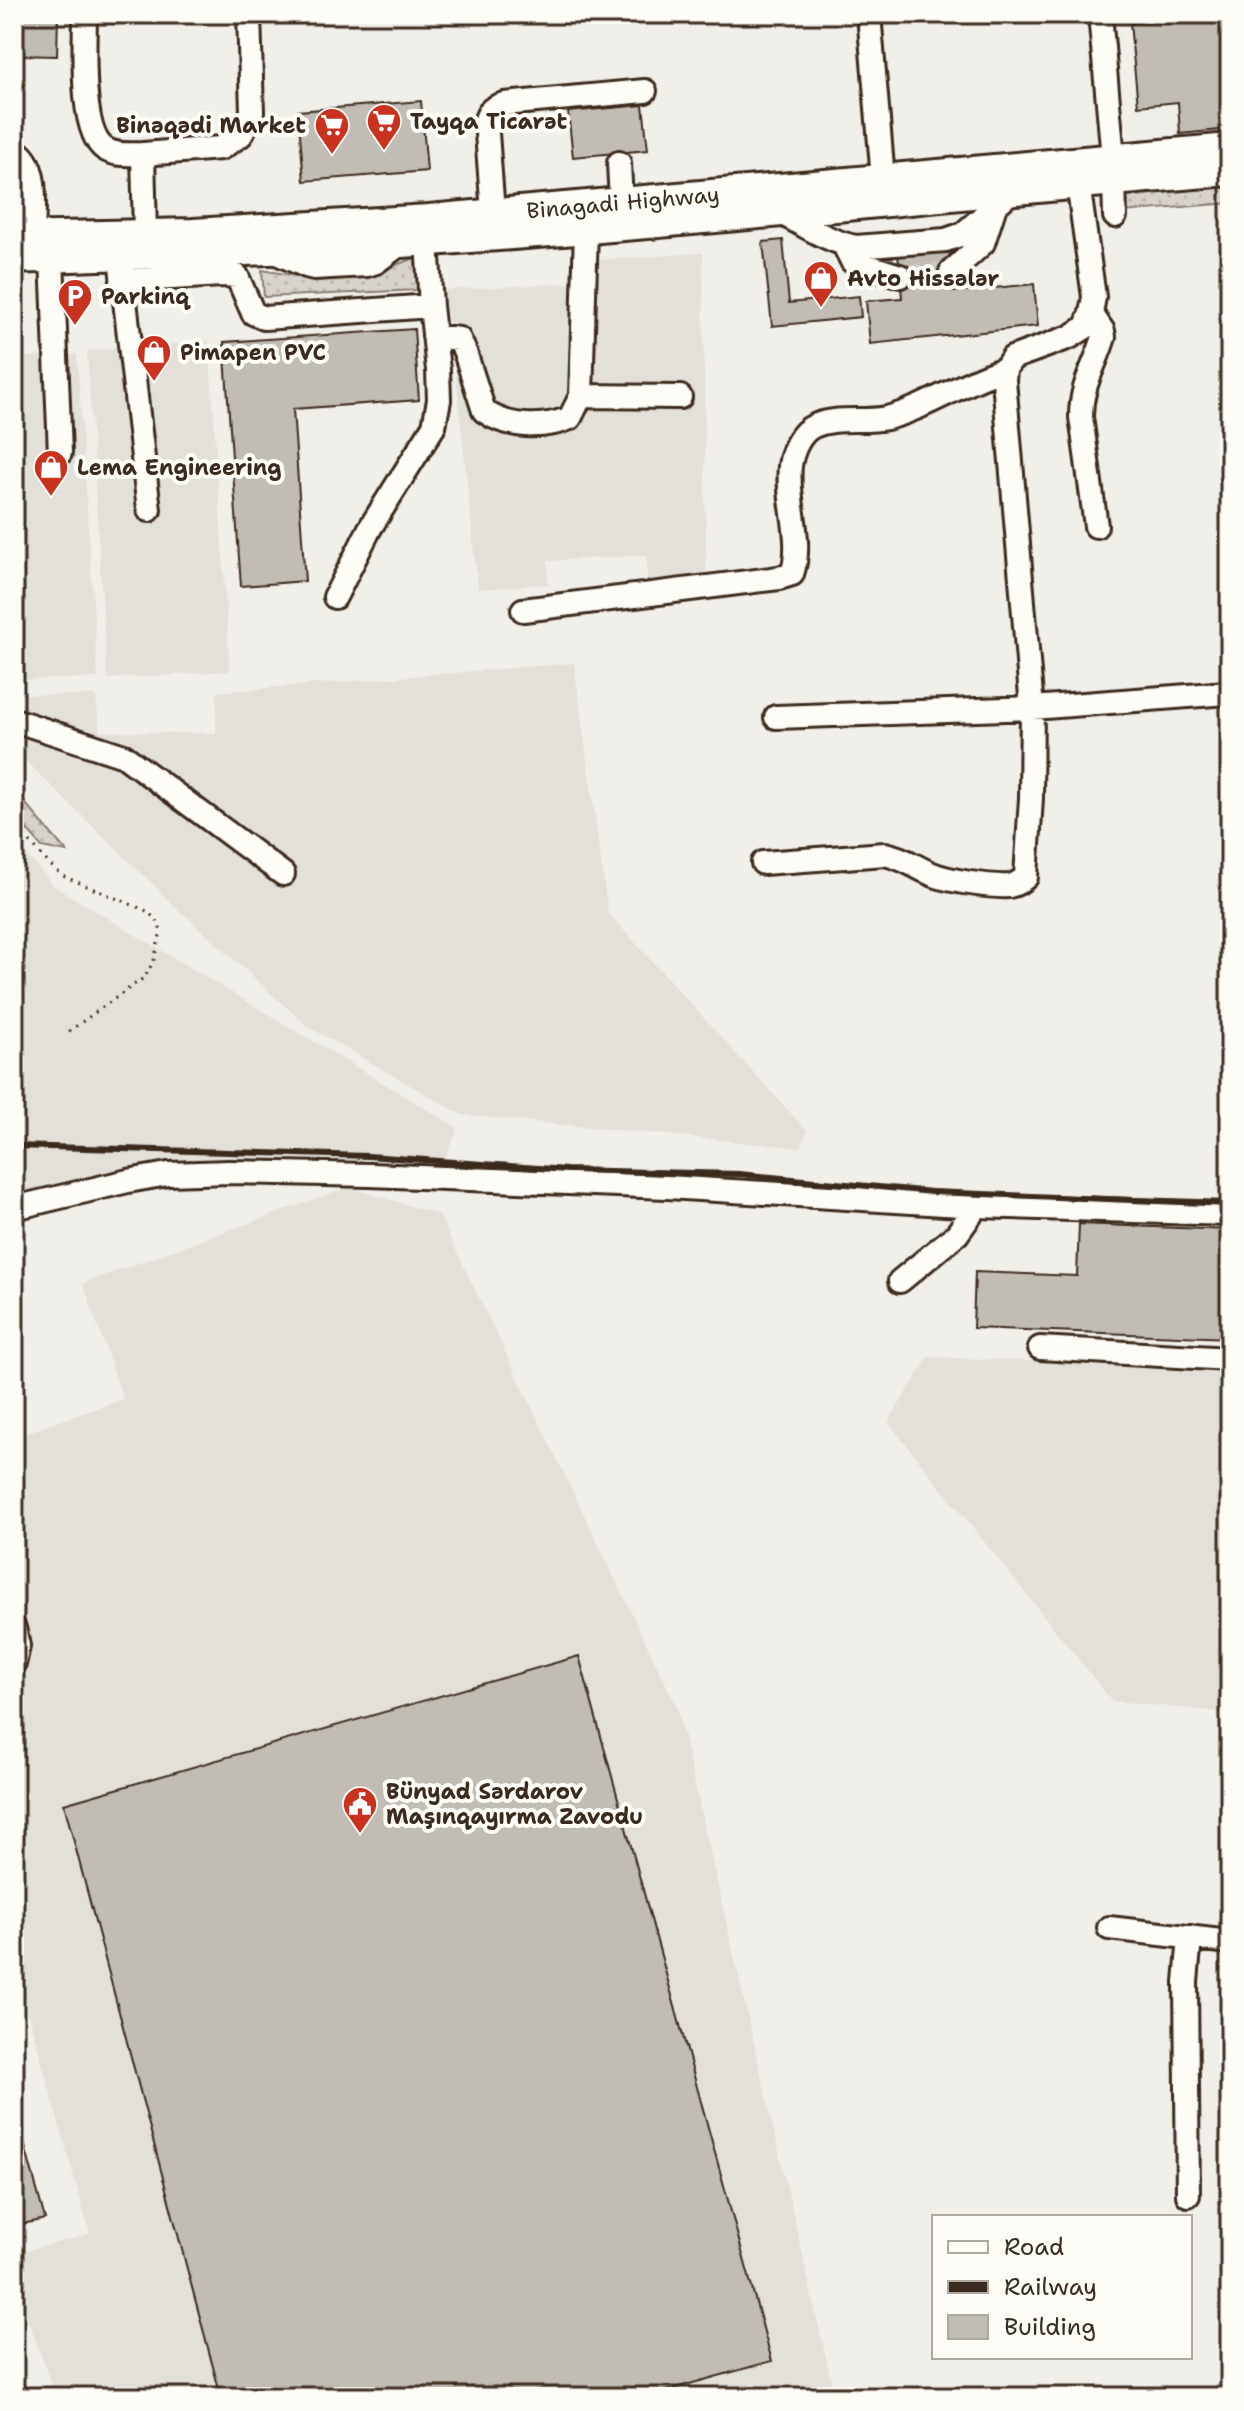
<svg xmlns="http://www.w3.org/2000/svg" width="1244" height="2411" font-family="'Shantell Sans',sans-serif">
  <defs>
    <pattern id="grass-dots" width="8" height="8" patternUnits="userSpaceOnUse" patternTransform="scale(2)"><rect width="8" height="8" fill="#d7d2cc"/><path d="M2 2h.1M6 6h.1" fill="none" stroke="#b9b4af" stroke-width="1.8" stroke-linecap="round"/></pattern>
  </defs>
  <rect width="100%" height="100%" fill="#f1efea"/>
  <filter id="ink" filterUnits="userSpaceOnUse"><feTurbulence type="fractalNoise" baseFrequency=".0125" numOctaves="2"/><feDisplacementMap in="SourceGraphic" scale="16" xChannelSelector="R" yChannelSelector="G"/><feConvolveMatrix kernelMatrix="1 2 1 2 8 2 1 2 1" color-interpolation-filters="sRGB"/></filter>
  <g filter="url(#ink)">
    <path fill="#e3e0da" d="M703,253L706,573L647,581V555L548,561V584L478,589L452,337L442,290L595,282L596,260Z
      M209,341L230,671L107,679L87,351Z
      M77,354L98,678L14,680V358Z
      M574,663L608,913L807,1131L801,1148L462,1115L307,1026L176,907L14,750L16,694L96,696L100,732L216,733L217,692Z
      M14,840L54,886L458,1128L442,1167L282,1159L149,1167L14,1195Z
      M349,1187L439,1215L677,1707L835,2397H56L14,2281V2254L90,2234L14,1963V1437L123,1399L83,1283Z
      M929,1357L1230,1369V1713L1112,1701L888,1422Z"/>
    <path fill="url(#grass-dots)" stroke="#897e75" stroke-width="2" d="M1230,183V203L1123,212L1122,193Z
      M418,257V290L264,297L262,270L303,277L371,274Z
      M14,790L67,852L42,847L14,815Z"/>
    <path fill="#c1bcb4" stroke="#3b2a1e" stroke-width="2" d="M14,14H58L57,56L14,55Z
      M1157,14H1230V129L1180,134L1178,102L1138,106L1130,23L1158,20Z
      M421,101L427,171L304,181L298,111Z
      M643,105L648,150L573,157L568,112Z
      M783,240L789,303L859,296L861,317L772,326L763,242Z
      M949,248L953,292L1034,284L1038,326L870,344L866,301L902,298L898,254Z
      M414,329L419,400L293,409L305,581L241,586L224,342Z
      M1079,1224L1230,1230V1338L973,1328L975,1272L1077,1276Z
      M579,1656L772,2361L643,2397H221L64,1804Z
      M14,2107L45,2219L14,2226Z"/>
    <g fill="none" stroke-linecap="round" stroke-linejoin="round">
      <path stroke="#cdc8c1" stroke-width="22" stroke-dasharray="22 11" stroke-linecap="butt" d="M900,276L951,272"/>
      <g stroke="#3b2a1e" stroke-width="28">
        <path id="minor" d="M85,14C85,43 79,132 105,149C116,156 130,154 143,154L145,234
          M869,14L883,179
          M1100,14L1113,158
          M14,150C41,163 33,211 33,237
          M143,154L221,148L241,135L252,112L249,14
          M619,163L621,202
          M1114,180L1115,216
          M779,212C804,225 829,242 856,247L946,240L963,234L1013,190
          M493,213L486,120C489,110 493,107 504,104L645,91
          M586,229L581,396L680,397
          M844,245L852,261L900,276
          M272,251L306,266L314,268L367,265L376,262L403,242
          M52,258L60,453
          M121,266L149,510
          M951,272L983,243L995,206
          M122,281L222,275L237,276L253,313L264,318L431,306
          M1091,313L1103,331L1104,337C1095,367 1081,384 1081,417L1096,526
          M434,336L459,339L465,352L484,411C507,428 543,429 570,418L581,396
          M335,597L370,528L434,426L439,400L438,370L431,306L427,241
          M523,610L779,578L792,574C804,540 786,502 790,466C792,451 800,432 814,426C836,416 863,423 887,418C929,407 964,381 1005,369
          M776,717L1032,708L1227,693
          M14,720L124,756L283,874
          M763,863L885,854C907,859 913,866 932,874C948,881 992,887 1009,886C1016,885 1021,881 1026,877L1031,798L1032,708L1004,380L1005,369L1012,358L1070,337L1086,327L1091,313L1094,297L1078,183
          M14,1208L128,1181L168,1174L229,1172L370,1175L667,1187L977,1206L1230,1214
          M900,1281L957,1234L977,1206
          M1040,1348L1230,1359
          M14,1628L18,1646L14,1664
          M1109,1928L1230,1942
          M1188,2195L1186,1982L1190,1937"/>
      </g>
      <g stroke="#3b2a1e" stroke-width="34">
        <path id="major" d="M14,237L193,233L429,219L1230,148
          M14,259C153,254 292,251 430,241C697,223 963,193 1230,171"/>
      </g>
      <path stroke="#3b2a1e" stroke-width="3" stroke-dasharray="2 6" stroke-linecap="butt" d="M14,824L50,865L65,877L147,911L157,921L161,931L154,960L145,977L65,1034"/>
      <use href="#minor" stroke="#fdfcf7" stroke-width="22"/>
      <use href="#major" stroke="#fdfcf7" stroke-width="28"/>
      <path stroke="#3b2a1e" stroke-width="6" d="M14,1146L368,1156L567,1170L739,1174L932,1192L1230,1204"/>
    </g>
  </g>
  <defs>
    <g id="supermarket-pin" transform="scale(1.8)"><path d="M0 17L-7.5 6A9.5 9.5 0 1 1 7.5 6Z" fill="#c8321e" stroke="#fdfcf7"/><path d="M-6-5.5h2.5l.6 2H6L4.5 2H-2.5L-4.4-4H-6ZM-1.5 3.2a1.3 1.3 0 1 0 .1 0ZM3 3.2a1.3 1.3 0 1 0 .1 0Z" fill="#fff"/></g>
    <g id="shop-pin" transform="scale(1.8)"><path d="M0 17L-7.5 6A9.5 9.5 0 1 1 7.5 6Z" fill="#c8321e" stroke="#fdfcf7"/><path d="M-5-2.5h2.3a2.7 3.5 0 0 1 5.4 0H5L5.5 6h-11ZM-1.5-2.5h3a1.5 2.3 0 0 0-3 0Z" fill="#fff"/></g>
    <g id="parking-pin" transform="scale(1.8)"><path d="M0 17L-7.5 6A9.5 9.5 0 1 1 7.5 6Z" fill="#c8321e" stroke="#fdfcf7"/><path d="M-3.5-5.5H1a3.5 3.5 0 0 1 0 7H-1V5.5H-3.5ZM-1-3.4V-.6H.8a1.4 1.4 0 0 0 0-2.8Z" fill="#fff"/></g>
    <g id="civic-pin" transform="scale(1.8)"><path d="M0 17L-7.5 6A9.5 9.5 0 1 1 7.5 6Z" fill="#c8321e" stroke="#fdfcf7"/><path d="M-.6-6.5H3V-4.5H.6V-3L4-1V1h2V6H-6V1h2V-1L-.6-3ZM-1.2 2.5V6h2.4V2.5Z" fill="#fff"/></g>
  </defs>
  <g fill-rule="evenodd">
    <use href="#supermarket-pin" x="384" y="121"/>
    <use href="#supermarket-pin" x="332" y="125"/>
    <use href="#shop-pin" x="821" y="278"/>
    <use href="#parking-pin" x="75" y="296"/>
    <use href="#shop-pin" x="154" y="352"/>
    <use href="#shop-pin" x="51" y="467"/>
    <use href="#civic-pin" x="360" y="1804"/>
  </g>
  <g text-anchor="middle" stroke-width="8" stroke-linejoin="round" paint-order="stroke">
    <g font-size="22" font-weight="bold" fill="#3b2a1e" stroke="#fdfcf7" text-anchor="start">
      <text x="410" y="129">Tayqa Ticarət</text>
      <text x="306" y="133" text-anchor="end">Binəqədi Market</text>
      <text x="847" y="286">Avto Hissələr</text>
      <text x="101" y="304">Parkinq</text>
      <text x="180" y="360">Pimapen PVC</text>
      <text x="77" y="475">Lema Engineering</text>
      <text x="386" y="1799">Bünyad Sərdarov<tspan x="386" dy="25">Maşınqayırma Zavodu</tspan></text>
    </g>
    <g font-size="22" fill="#3b2a1e" stroke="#fdfcf7">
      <text transform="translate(623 202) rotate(-5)" y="8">Binagadi Highway</text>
    </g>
  </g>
  <rect width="1244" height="2411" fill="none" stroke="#fdfcf7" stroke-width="48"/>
  <rect x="24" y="24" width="1196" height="2363" fill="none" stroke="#3b2a1e" stroke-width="3" filter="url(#ink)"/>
  <rect x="932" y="2215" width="260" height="144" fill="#fdfcf7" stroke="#afa8a0" stroke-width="2"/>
  <rect x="948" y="2241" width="40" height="12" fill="#fdfcf7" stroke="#afa8a0" stroke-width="2"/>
  <text x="1004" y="2255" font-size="24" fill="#3b2a1e">Road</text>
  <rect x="948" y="2281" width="40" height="12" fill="#3b2a1e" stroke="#afa8a0" stroke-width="2"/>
  <text x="1004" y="2295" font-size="24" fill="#3b2a1e">Railway</text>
  <rect x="948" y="2315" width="40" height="24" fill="#c1bcb4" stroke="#afa8a0" stroke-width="2"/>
  <text x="1004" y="2335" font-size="24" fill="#3b2a1e">Building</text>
</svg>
